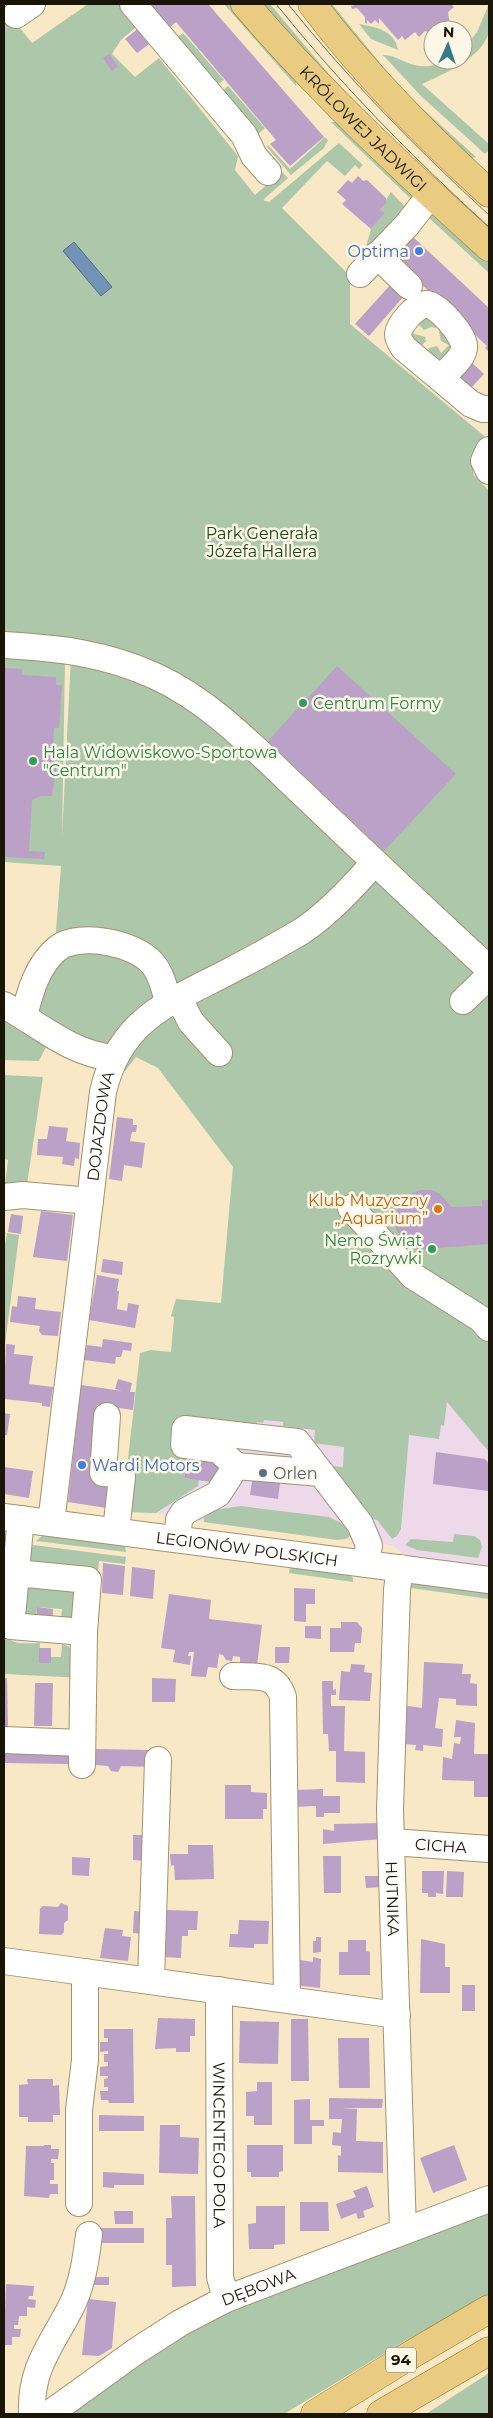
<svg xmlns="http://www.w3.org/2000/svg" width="493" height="2418" font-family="Montserrat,sans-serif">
  <rect width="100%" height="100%" fill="#f8e8c5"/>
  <path fill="#edd9e9" d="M447,1401L489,1452V1567L413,1557L405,1555L392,1545L209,1523L156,1513L144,1514L176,1410L365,1432Z"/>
  <path fill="#adc7aa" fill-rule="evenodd" d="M88,4H126L143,21L121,40L112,54L135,77L159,58L238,156L235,170L255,195L282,172L288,178L263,200L269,202L339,143L363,165L359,169L355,165L345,176L327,161L282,208L350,276V324L489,440L472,466L474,475L489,491V1452L447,1402L444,1426L441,1425L439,1439L409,1435L401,1529L397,1536L392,1539L377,1520L373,1519L331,1466L343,1467L344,1447L314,1443L315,1430L283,1426V1422L264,1420L263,1423L257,1422L256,1427L178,1416L175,1452L188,1453L184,1478L199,1480L198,1486L156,1513L122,1512L140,1353L151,1350L171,1352L174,1317L171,1316L176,1299L221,1303L233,1167L158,1068L136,1057L125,1071L47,1045L39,1061L4,1060V1016L21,983L55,944L61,866L4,862V8L32,43ZM71,656L62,837V838L65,660Z
    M224,4H232L296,75V86Z
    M257,4H270L343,91Z
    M324,4H332L401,89L476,157L466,159L433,126Z
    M489,4C489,13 491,24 489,32C482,58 444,74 422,84L489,144V150L485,154L421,96L383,55C394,54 407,65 420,66C435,68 448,60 463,60V50L477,32Z
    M359,24C375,27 395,30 398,50L371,39Z
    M183,33L224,80L215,86L175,39Z
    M228,86L265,128L257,135L221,92Z
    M331,122H340L416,193L411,199Z
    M325,137L328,140L324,148L291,175L267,147L268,145L290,169Z
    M391,192L408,210L364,254L371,229L385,213L380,209Z
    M433,209L489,261V273L428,217Z
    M423,313L433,315L440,322L436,328L431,327L424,330L418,324L412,333L425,337L426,341L420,347L427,352L429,348L437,346L441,353L449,345L441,341L439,332L444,325L456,339L454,351L440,363C418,367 384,325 423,313Z
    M4,1075L43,1077L26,1191L4,1192L8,1160L4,1159Z
    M7,1233L19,1235L4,1353V1250Z
    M241,1506L329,1517L345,1525L350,1536L346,1539L337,1540L204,1522V1515L214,1510Z
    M454,1534L474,1536L480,1540L482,1547L478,1558L417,1550L405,1545L411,1539L453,1542Z
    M43,1535L125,1546L126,1552L36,1541Z
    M33,1545L126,1557L125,1564L99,1561L97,1580L31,1562L29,1553Z
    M290,1567L350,1575L353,1578V1582L289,1573Z
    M415,1583L489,1593V1599L404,1587Z
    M32,1585L72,1590L77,1594L76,1615L70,1619L61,1621L62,1609L37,1607L36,1621L25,1616L23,1593Z
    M4,1633C11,1646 26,1643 40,1643L39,1663H51V1657H61L62,1644C78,1648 79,1664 83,1678L4,1674Z
    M489,2207V2295L403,2342L284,2414H67L150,2355L224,2309Z
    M489,2373V2414H426Z"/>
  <path fill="#7293b6" stroke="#586d82" d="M74,242L112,287L101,296L63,251Z"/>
  <path fill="#bba0c8" d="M150,4H208L324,137L290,166L270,144L276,140L176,22L170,27Z
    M354,4H451L454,7L448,12L450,25L455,26V29L433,30V33L425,31L419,37L415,32L405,40L402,36L398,40L379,18V24L375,20L371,24L367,20V24L365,23V17L357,8L352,9L351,6L355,5Z
    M140,27L152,42L137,53L125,39Z
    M109,54L118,66L112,71L103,58Z
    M358,176L363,181L367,180L386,198V203L380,209L385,213L371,229L342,204L346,200L337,192L348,180L352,183Z
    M412,236L489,308V352L485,348L487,346L419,282L390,259Z
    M392,283L405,295L369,336L355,324Z
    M471,362L484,374L471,388L459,376Z
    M337,666L456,774L384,851L268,741L299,707L306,703V700Z
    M4,668L22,669V675L56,677V685H62L59,728H54L53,745L56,769L52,796H41L32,800L29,851L45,852L44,859L4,857Z
    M117,1117L133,1119V1125H137L136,1132H132L130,1141L145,1143L142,1168L124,1165L122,1181L109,1179Z
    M49,1126L68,1128L66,1141L80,1143L79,1159L75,1158L74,1166L62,1164L63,1157L37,1155L38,1139H47Z
    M419,1190H431L439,1193L452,1207L482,1206V1200H489V1244L425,1249H417L404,1242L396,1229V1211L406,1196Z
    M41,1211L73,1215L67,1261L33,1257Z
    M11,1214L23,1216L21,1234L8,1232Z
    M103,1259L123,1262L122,1275L101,1272Z
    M97,1275L119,1279L117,1291H119L117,1309L127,1311L128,1303L139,1305L135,1328L89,1320Z
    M18,1296L36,1298L35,1309L61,1312L58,1336L42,1335L39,1331L40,1326L10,1322L12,1306L17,1307Z
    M103,1339L132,1343L131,1351L123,1350L121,1357H116L115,1364L84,1360L87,1345L102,1347Z
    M6,1344L15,1345L14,1354L33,1356L29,1384L53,1387L50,1407L42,1406V1403L4,1399Z
    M118,1379L132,1383L130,1392H135L133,1410L97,1405L91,1449L97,1453L117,1483L113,1509L68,1502L81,1385L122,1391L115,1389Z
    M4,1413L10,1414L7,1435H4Z
    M436,1452L485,1459L489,1464V1493L488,1491L433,1484Z
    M188,1453L222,1458L218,1483L184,1478Z
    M256,1455L283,1459L278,1499L250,1495Z
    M4,1467L33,1471L29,1498L4,1494Z
    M103,1563L125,1566L123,1595L102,1593Z
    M132,1567L155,1570L153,1599L130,1596Z
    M294,1588L315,1589V1604H306V1622L294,1621Z
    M169,1594L211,1600L209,1619L262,1625L257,1666L240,1663V1657L233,1656L232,1661L226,1660L223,1655L219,1654L217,1668L208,1667L206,1677L191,1676L194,1652H189L188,1656H191L190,1665L173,1662L175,1650L161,1648Z
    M37,1607L53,1609L52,1636L36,1635Z
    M341,1622H357L362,1628L361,1643H355L354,1652H330V1628H341Z
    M305,1626H321V1639L305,1638Z
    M275,1647H290L289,1663H275Z
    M39,1648H51V1663H39Z
    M424,1662L463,1664L462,1674H471L470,1683L477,1684V1706L456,1705V1699L439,1698L435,1728L443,1729L442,1747L423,1745V1751L415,1750L416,1745L401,1744L402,1705L422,1708Z
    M351,1664L365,1665L364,1672L372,1673L370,1701L339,1700L341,1671L350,1672Z
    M4,1678H7L8,1727H4Z
    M152,1678L176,1679L175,1702H152Z
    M322,1681H333V1690L336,1689V1695H331V1706H345L344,1751L365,1752V1783L336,1782V1751H329L328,1734H323Z
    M35,1683H53L52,1726H34Z
    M456,1720L475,1723L474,1754H489V1797H474V1781L442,1780L443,1757L452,1759L454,1743L460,1744L461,1737H454Z
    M4,1749L69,1751L68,1764L4,1763Z
    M96,1749L150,1750V1767L121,1766L118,1772L111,1771L108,1766L96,1765Z
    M225,1785H251V1792L267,1793V1809H263V1819H225Z
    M323,1789V1796H340V1813H324V1817H316V1806L294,1807V1790Z
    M382,1823V1839L323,1844V1829L334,1831V1824Z
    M133,1835H148L147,1861L133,1860Z
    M188,1845H213L214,1879L175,1880L174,1865L171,1866L170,1854H188Z
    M323,1856H341V1893H324Z
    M72,1857L90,1858L89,1876L72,1875Z
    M422,1871H444L443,1894L436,1893V1897H428V1893H422Z
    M447,1871L464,1872L463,1897H446Z
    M365,1876H382V1887L366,1888Z
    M61,1903L68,1906V1920L64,1923V1932L61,1935L39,1934L40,1909L43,1906L58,1907Z
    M165,1910L198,1911L197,1930H188V1936H182L181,1958L163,1957Z
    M134,1911L147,1912L146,1934L133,1933Z
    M239,1920L269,1921L268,1944H254V1948L229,1947L230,1934H238Z
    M105,1928L123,1930L122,1936L131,1937L128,1961L100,1958Z
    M316,1937H321V1952L313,1953V1941H316Z
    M421,1939L445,1944V1967H450V1993H420Z
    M348,1940H366V1951L370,1952V1975H339V1952H348Z
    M313,1957L321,1959L320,1988L294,1985V1959L313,1962Z
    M462,1985H475V2011H462Z
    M158,2018L195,2019V2036H190V2052H176V2048L155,2049Z
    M291,2019H308L309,2081H291Z
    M240,2021L279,2022L278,2064L239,2063Z
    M104,2029H133L134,2103H109L108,2100H101L100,2091H108V2087H104V2079L108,2078V2076H100V2067L108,2066V2062H104V2054H108V2051L100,2052V2042H108V2038H104Z
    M338,2038H369L370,2088H339Z
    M27,2079H53V2086L59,2085L60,2115H53V2122H28V2117H19V2085L28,2084Z
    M257,2082H272V2125H254V2116H246V2092L257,2091Z
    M329,2098L383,2099L382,2108H342L357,2109L356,2141L383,2142V2173L338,2172V2155L341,2156V2146L332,2145L333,2132L341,2133L342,2119H329Z
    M310,2099V2120H324V2126H312V2144H294V2100Z
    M99,2115L144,2116V2131H99Z
    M160,2125H180V2137L199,2138L198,2174L159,2173Z
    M44,2145H51V2149H59L58,2159H51V2163H54V2180H50V2184H58V2194H50L49,2198L24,2196L26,2146H44Z
    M247,2145H283V2171L279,2172V2177H251V2172H247Z
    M454,2145L467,2180L433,2193L420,2158Z
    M103,2172L144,2174V2185H114V2188L103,2187Z
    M367,2186L374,2207L363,2211L365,2217L358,2219L356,2213L341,2219L336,2204L356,2197L353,2191Z
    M171,2196H195L196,2286L172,2287V2265H166V2218H172Z
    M300,2202H328L329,2231H300Z
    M256,2206H285V2244L274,2245V2249H249L248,2224L256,2223Z
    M114,2211H133V2224H115Z
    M96,2228H144V2243H95Z
    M91,2277H109V2285H90Z
    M6,2284L34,2286L33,2296H29L28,2299L36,2300L35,2308L27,2307V2316H19L18,2325H14V2329H21L20,2337H12V2345H4Z
    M88,2299L116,2302L112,2348L99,2356L82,2355Z"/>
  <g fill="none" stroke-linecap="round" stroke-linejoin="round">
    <g stroke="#a09270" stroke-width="28">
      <g id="minor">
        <path d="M133,4L244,135L254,156L268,172"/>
        <path d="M16,15L32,4"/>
        <path d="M377,255L409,286"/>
        <path d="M360,274L407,225L431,194"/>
        <path d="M441,378C448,370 463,359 464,348C466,336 437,304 426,304C416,305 399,324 398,334C398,340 401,343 404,348L471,404L483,409H489"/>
        <path d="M489,450L484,461L489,471"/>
        <path d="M4,645C58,648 104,653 155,676C212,702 256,750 302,793C364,852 426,911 489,969"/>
        <path d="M178,997L191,1022L219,1053"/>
        <path d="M463,1001L489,976"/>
        <path d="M4,1005C40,1025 71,1054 114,1058"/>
        <path d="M24,1016C30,992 37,965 58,948C80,932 135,943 152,963C161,973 165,989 168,1002"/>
        <path d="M4,1197L23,1195L90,1201"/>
        <path d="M351,1208L413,1276L481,1319L489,1328"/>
        <path d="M107,1416L103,1473L119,1474L122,1477L116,1531"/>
        <path d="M236,1466L219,1450L184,1445L185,1429L297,1442L321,1473"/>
        <path id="s1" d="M4,1517L489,1580"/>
        <path id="s2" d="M51,1523L103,1092C119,1021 167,1003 226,973C251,960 277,946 302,931C329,913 353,887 374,863"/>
        <path d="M177,1539L179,1520L184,1512L218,1494L236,1466L321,1473L360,1524L369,1545L366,1564"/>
        <path id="s3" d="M400,1568L397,1590L390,1810L403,2231"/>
        <path d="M16,1573L88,1580L84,1632L11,1626C15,1590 17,1555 21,1519"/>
        <path d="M233,1676C256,1677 275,1672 283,1697L287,1999"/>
        <path d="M4,1740L82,1743"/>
        <path d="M82,1765L84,1632"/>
        <path id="s4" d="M392,1842L489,1849"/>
        <path d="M4,1961L397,2015"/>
        <path d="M151,1981L158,1760"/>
        <path id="s5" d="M219,1990L220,2277L226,2299"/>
        <path d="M79,2203V2110L85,2060V1972"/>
        <path d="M32,2414C30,2366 53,2344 73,2303C83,2281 86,2258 89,2235"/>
        <path id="s6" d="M49,2414L135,2352L180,2323L226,2299L489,2199"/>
      </g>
    </g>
    <g stroke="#987521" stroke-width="29">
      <g id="major">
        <path id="s7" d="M245,4C320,92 404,170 489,247"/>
        <path d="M312,4C364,73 425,135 489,193"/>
        <path d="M315,2414L402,2360L489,2309"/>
        <path d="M381,2414L489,2351"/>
      </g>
    </g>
    <use href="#minor" stroke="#fff" stroke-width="26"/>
    <use href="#major" stroke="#e9cb82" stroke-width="28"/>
    <path stroke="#7d725c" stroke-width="1" d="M276,4C341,85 412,157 489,227
      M288,4C349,80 417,149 489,215"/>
  </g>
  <g fill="#3f7fe0" stroke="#fdf7e8" stroke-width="2">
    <circle cx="419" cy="251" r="5"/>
    <circle cx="82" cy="1465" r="5"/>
  </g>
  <g fill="#2e9e5b" stroke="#fdf7e8" stroke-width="2">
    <circle cx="303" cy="703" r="5"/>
    <circle cx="33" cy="761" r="5"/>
    <circle cx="432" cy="1249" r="5"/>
  </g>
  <circle fill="#e8710a" stroke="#fdf7e8" stroke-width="2" cx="438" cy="1209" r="5"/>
  <circle fill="#5c6f8a" stroke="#fdf7e8" stroke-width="2" cx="263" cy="1473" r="5"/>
  <g text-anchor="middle" stroke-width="5" stroke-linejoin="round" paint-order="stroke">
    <rect fill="#fdf7e8" stroke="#5f594b" stroke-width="1" x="386" y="2347.5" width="30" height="25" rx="4"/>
    <g font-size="15" font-weight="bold" fill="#1b1508">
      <text x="401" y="2365">94</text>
    </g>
    <g font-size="16" fill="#1b1508" stroke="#fdf7e8">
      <text dy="6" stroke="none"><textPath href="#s7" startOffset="172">KRÓLOWEJ JADWIGI</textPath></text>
      <text dy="6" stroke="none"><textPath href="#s2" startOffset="400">DOJAZDOWA</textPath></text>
      <text dy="6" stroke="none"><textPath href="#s1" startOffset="245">LEGIONÓW POLSKICH</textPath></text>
      <text dy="6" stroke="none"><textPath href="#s4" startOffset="49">CICHA</textPath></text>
      <text dy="6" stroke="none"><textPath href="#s3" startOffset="331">HUTNIKA</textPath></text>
      <text dy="6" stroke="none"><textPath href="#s5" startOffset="155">WINCENTEGO POLA</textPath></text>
      <text dy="6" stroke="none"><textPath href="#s6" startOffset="246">DĘBOWA</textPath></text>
    </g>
    <g font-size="16" fill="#366cbe" stroke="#fdf7e8" text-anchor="end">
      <text x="409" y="257">Optima</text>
      <text x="92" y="1471" text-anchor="start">Wardi Motors</text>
    </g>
    <g font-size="16" fill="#184715" stroke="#fdf7e8">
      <text x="262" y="539">Park Generała<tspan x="262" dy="18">Józefa Hallera</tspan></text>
    </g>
    <g font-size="16" fill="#27864d" stroke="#fdf7e8" text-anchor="start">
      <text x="313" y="709">Centrum Formy</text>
      <text x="43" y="758">Hala Widowiskowo-Sportowa<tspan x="43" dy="18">"Centrum"</tspan></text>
      <text x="422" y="1246" text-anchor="end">Nemo Świat<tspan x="422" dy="18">Rozrywki</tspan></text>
    </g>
    <g font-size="16" fill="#c56008" stroke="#fdf7e8" text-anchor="end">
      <text x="428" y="1206">Klub Muzyczny<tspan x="428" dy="18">„Aquarium”</tspan></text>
    </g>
    <g font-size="16" fill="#4e5e75" stroke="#fdf7e8" text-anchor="start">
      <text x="273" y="1479">Orlen</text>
    </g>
  </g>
  <rect width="493" height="2418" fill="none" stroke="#1b1508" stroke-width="10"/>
  <g transform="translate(448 45) rotate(3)"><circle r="24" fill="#fdf7e8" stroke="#a39d8e"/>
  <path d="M0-4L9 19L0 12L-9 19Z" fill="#357a87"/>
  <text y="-8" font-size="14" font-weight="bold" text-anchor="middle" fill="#1b1508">N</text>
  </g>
</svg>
